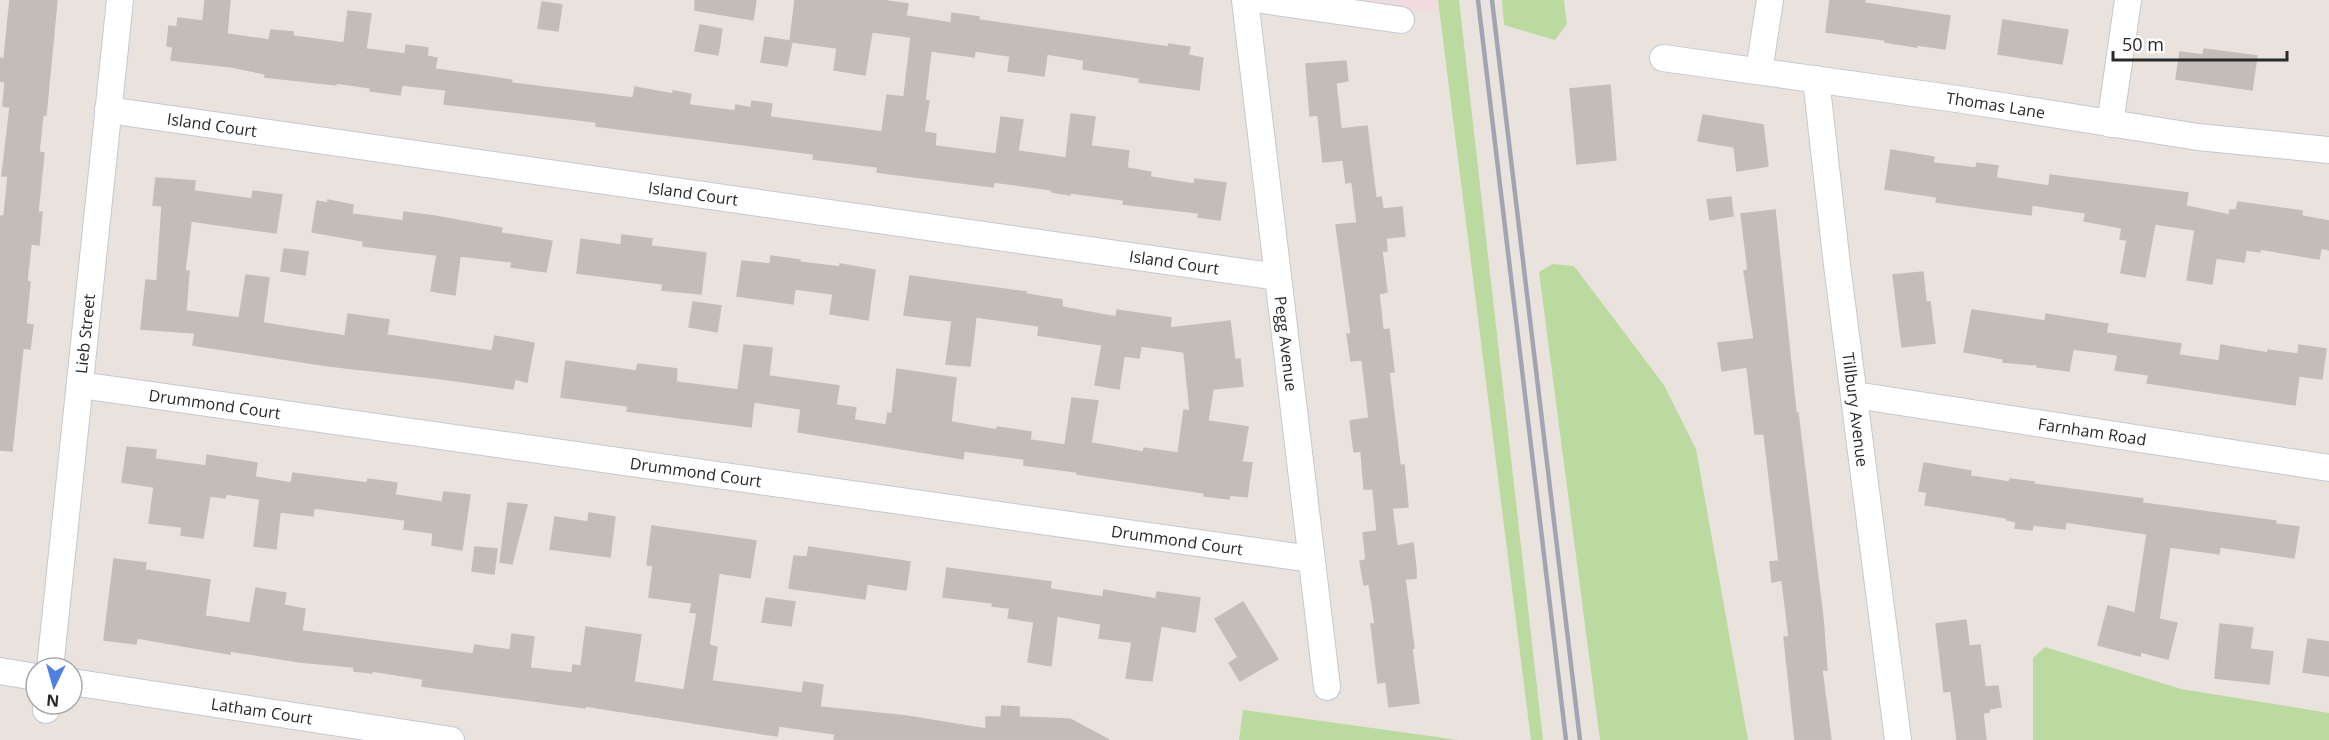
<svg xmlns="http://www.w3.org/2000/svg" width="2329" height="740" font-family="'Open Sans',sans-serif">
  <rect width="100%" height="100%" fill="#eae3dd"/>
  <path fill="#f0dbdf" d="M1354,0H1438L1439,13Z"/>
  <path fill="#bbdaa0" d="M1438,0H1459L1543,740H1531Z
    M1502,0H1564L1567,24L1555,40L1504,25Z
    M1553,264L1574,266L1664,385L1696,449L1748,740H1600L1539,272Z
    M2045,647L2181,689L2329,713V740H2033V658Z
    M1243,710L1458,740H1239Z"/>
  <path fill="#c2bdb9" stroke="#c5beb7" stroke-width="1.5" d="M10,0H57L46,115H43L39,152L44,153L38,212H42L39,245L31,244L27,281L30,282L26,324L33,325L30,349L23,348L12,451L0,450V216H4L8,176H2L10,107L3,106L5,82L0,81V58L4,59Z
    M205,0H230L227,34L269,40L271,30L293,32V36L344,43L348,11L371,14L366,49L405,54L406,45L428,48L427,56L437,58L435,69L512,80L511,83L633,98L635,87L673,94V91L691,94L689,105L735,111L736,105L751,108L752,101L772,104L770,117L882,132L887,95L904,97L911,37L872,32L865,75L834,70L837,48L792,42L787,66L761,62L765,37L790,41L795,0H880L908,4L906,16L951,23L952,13L979,17V20L1168,47L1169,44L1190,47L1188,55L1203,58L1199,90L1139,82L1140,78L1083,69L1084,60L1047,54L1044,76L1008,71L1010,56L975,51L974,57L931,51L925,100L929,101L924,132L936,134L935,146L996,154L1001,117L1023,120L1018,151L1066,158L1071,114L1095,117L1091,146L1129,151L1127,168L1151,172L1150,177L1194,184L1195,179L1226,183L1220,220L1198,217L1199,213L1123,204L1124,200L1071,193L1070,195L1052,192V190L994,182L993,187L877,172L878,167L813,159L814,154L596,126V122L444,104L446,90L402,85L400,95L370,91L371,88L336,83V85L265,77V74L232,67L171,60L173,47L167,46L169,26L177,27L178,18L203,21Z
    M695,0H756L753,20L695,10Z
    M1830,0H1865L1864,3L1950,16L1945,49L1917,45V47L1885,42V40L1826,32Z
    M542,2L562,5L558,31L538,28Z
    M2003,20L2068,30L2062,64L1998,54Z
    M700,25L722,29L718,55L695,51Z
    M2204,49L2257,56L2252,90L2176,79L2180,52L2203,55Z
    M1346,61L1348,81L1336,83L1341,129L1367,126L1376,198L1381,197L1383,209L1402,207L1405,236L1386,238L1387,251H1382L1387,292L1379,294L1383,330L1389,329L1394,372H1389L1400,465H1404L1408,507L1392,508L1397,546L1413,543L1416,569V578L1405,579L1414,648L1412,649L1419,703L1389,707L1386,682L1378,683L1371,624H1375L1369,584L1364,585L1360,561L1366,560L1363,533L1377,531L1373,489H1364L1361,451L1354,452L1350,421L1369,418L1362,360L1351,361L1347,334H1351L1336,225L1357,223L1352,182L1346,183L1343,160L1323,162L1318,115L1310,116L1306,64Z
    M1610,85L1616,160L1577,164L1570,89Z
    M1703,115L1763,125L1768,166L1737,171L1734,147L1698,141Z
    M1891,150L1934,157L1933,163L1976,168L1977,163L1998,166L1996,178L2049,186L2050,175L2188,193L2186,206L2229,215L2230,210H2236L2238,202L2302,211V216L2329,221V250L2321,248L2319,259L2260,249V252L2246,250L2244,262L2216,258L2212,284L2187,280L2195,230L2155,224L2145,277L2121,273L2127,240L2120,239L2122,228L2084,221L2086,213L2032,205L2031,215L1936,202L1937,197L1885,189Z
    M156,178L195,181L194,191L252,199L253,191L282,195L276,233L191,221L185,271H189L186,311L239,318L246,275L269,278L263,323L345,336L348,314L389,320L387,335L492,351L495,336L534,343L527,382L515,379L513,389L443,379L329,366L193,345L195,333L141,329L146,280L157,281L162,206L153,205Z
    M1731,197L1733,216L1710,220L1707,200Z
    M328,200L353,205L352,214L403,221L404,212L434,216L502,228L501,233L552,241L546,272L511,267L512,262L460,256L455,295L431,291L437,255L363,246V241L312,232L317,201L328,203Z
    M1775,210L1796,413H1798L1823,619L1827,670H1822L1831,740H1795L1784,637H1789L1782,580L1772,582L1770,562L1779,561L1764,434H1755L1747,367L1722,371L1718,343L1754,339L1744,271L1748,270L1741,214Z
    M622,235L652,239L651,246L706,253L701,294L662,290L663,284L577,273L581,239L621,245Z
    M284,249L308,252L305,275L281,271Z
    M771,256L800,260L799,262L840,267V264L875,270L868,320L830,314L833,294L795,289L793,304L737,296L742,261L770,264Z
    M1923,272L1926,302H1930L1935,343L1902,347L1893,275Z
    M910,276L1026,292V294L1062,300V307L1116,317L1117,310L1171,318L1170,328L1230,321L1235,360L1240,359L1243,386L1213,389L1208,421L1248,427L1242,462L1252,463L1247,497L1230,495L1229,499L1204,496V493L1077,474V472L1024,465V459L964,451L963,459L798,432L801,409L754,402L751,427L627,411L628,406L561,397L566,361L636,371L638,364L677,369L676,382L738,390L744,345L772,348L769,376L839,386L836,405L856,408L854,420L886,425L888,413L892,414L897,369L956,378L951,422L997,430V427L1031,432L1030,440L1065,445L1072,398L1098,401L1091,443L1143,452L1144,448L1178,453L1184,410L1190,411L1184,352L1141,346L1139,358L1124,356L1119,389L1095,385L1102,345L1038,335L1039,326L976,317L970,366L946,364L952,321L904,315Z
    M693,302L721,306L717,332L689,327Z
    M1972,310L2045,321L2046,314L2108,324L2106,333L2181,344L2179,355L2219,361L2221,345L2268,353V350L2298,354L2299,345L2326,349L2322,379L2299,376L2295,405L2147,383L2149,375L2115,370L2118,355L2073,349L2069,371L2037,367L2038,365L2003,362L2004,359L1964,352Z
    M127,447L156,450L155,459L206,466L207,455L257,463L255,477L291,483L293,473L367,483L368,479L397,483L395,495L442,502L444,492L470,495L462,550L432,545L433,533L404,529L405,520L314,508L313,516L280,512L276,549L254,546L260,499L226,494L225,498L210,496L203,538L181,535L182,527L149,523L154,487L122,482Z
    M1924,463L1971,471L1970,476L2009,482L2010,479L2034,482L2033,484L2143,499L2142,503L2276,521L2275,524L2299,527L2294,558L2220,547L2219,554L2170,547L2159,619L2177,623L2168,659L2141,652L2140,656L2098,645L2108,606L2135,613L2147,534L2066,522L2065,529L2033,525L2032,530L2015,528L2016,522L2007,520V518L1925,505L1927,492L1919,491Z
    M508,503L527,505L512,564L500,562Z
    M589,513L615,517L610,557L550,549L555,517L588,522Z
    M652,526L756,541L750,578L719,573L709,645L717,647L712,681L802,693L804,682L823,685L820,707L906,716L986,729V717H1001L1002,706L1019,707V717L1070,719L1109,740H834L835,734L779,726L777,736L585,706V708L422,686L423,679L372,671V673L354,671V667L300,662L230,651V654L137,638L136,644L104,640L114,559L146,563L145,570L210,580L205,616L250,623L256,588L286,593L284,605L305,609L302,631L473,654L475,645L510,650L512,634L534,637L530,668L572,673L573,665L581,666L586,627L641,635L634,682L684,690L697,613L690,612L692,603L649,597L653,566L647,565Z
    M475,547L497,549L494,574L472,571Z
    M809,547L910,562L906,590L867,584L865,599L789,588L794,556L807,557Z
    M947,568L1051,582L1050,589L1103,597L1104,590L1156,599L1157,592L1200,598L1195,632L1161,626L1152,681L1126,678L1132,642L1099,638L1101,624L1057,616L1051,666L1028,662L1034,622L1008,618L1010,608L992,606L993,603L943,597Z
    M766,598L795,602L791,626L762,622Z
    M1243,602L1278,659L1240,681L1229,663L1238,657L1215,619Z
    M1966,620L1969,646L1980,645L1985,687L1998,686L2001,707L1989,709V712L1983,713L1986,740H1957L1951,691L1944,692L1936,624Z
    M2220,624L2253,628L2250,649L2273,652L2269,684L2215,678Z
    M2308,639L2329,642V676L2303,672Z"/>
  <g fill="none" stroke-linecap="round" stroke-linejoin="round">
    <g stroke="#c4c9d1" stroke-width="28">
      <g id="minor">
        <path id="s1" d="M1245,0L1327,687"/>
        <path d="M1263,0L1401,20"/>
        <path id="s2" d="M1663,58L1964,100L2198,137L2329,150"/>
        <path d="M1759,71L1770,0"/>
        <path id="s3" d="M1816,79L1837,265L1898,740"/>
        <path id="s4" d="M108,110L1278,277"/>
        <path d="M2110,124L2128,0"/>
        <path id="s5" d="M80,385L1311,559"/>
        <path id="s6" d="M1855,395L2329,468"/>
        <path id="s7" d="M50,668L120,0"/>
        <path d="M0,671L36,677"/>
        <path id="s8" d="M72,682L451,740"/>
        <path d="M46,710L47,704"/>
      </g>
    </g>
    <use href="#minor" stroke="#fff" stroke-width="26"/>
    <path stroke="#a0a5b1" stroke-width="4.5" d="M1478,0L1566,740
      M1492,0L1580,740"/>
  </g>
  <g text-anchor="middle" stroke-width="4.5" stroke-linejoin="round" paint-order="stroke">
    <g font-size="16" fill="#292929" stroke="#fff">
      <text dy="6" stroke="none"><textPath href="#s2" startOffset="336">Thomas Lane</textPath></text>
      <text dy="6" stroke="none"><textPath href="#s4" startOffset="105">Island Court</textPath></text>
      <text dy="6" stroke="none"><textPath href="#s4" startOffset="591">Island Court</textPath></text>
      <text dy="6" stroke="none"><textPath href="#s4" startOffset="1077">Island Court</textPath></text>
      <text dy="6" stroke="none"><textPath href="#s7" startOffset="336">Lieb Street</textPath></text>
      <text dy="6" stroke="none"><textPath href="#s1" startOffset="346">Pegg Avenue</textPath></text>
      <text dy="6" stroke="none"><textPath href="#s5" startOffset="136">Drummond Court</textPath></text>
      <text dy="6" stroke="none"><textPath href="#s3" startOffset="333">Tillbury Avenue</textPath></text>
      <text dy="6" stroke="none"><textPath href="#s6" startOffset="240">Farnham Road</textPath></text>
      <text dy="6" stroke="none"><textPath href="#s5" startOffset="622">Drummond Court</textPath></text>
      <text dy="6" stroke="none"><textPath href="#s5" startOffset="1108">Drummond Court</textPath></text>
      <text dy="6" stroke="none"><textPath href="#s8" startOffset="192">Latham Court</textPath></text>
    </g>
  </g>
  <g transform="translate(54 686) rotate(185)"><circle r="28" fill="#ffffff" stroke="#a9a9a9" stroke-width="1.5"/>
  <path d="M0-4.5L10 22L0 15L-10 22Z" fill="#507fe3"/>
  <text y="-9" font-size="16" font-weight="bold" text-anchor="middle" fill="#292929">N</text>
  </g>
  <path d="M2113 51v9h174v-9" fill="none" stroke="#292929" stroke-width="3"/>
  <text x="2122" y="51" font-size="18" fill="#292929" stroke="#ffffff" stroke-width="4.5" paint-order="stroke">50 m</text>
</svg>
